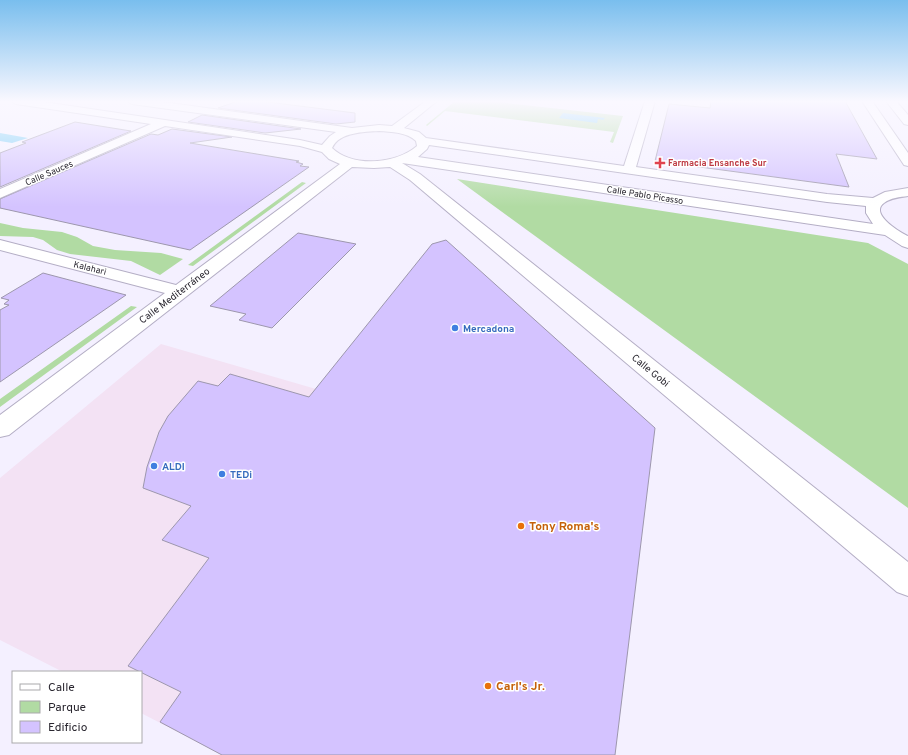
<svg xmlns="http://www.w3.org/2000/svg" width="908" height="755" font-family="Overpass,sans-serif">
  <rect width="100%" height="100%" fill="#f4f0ff"/>
  <path fill="#f3e2f4" d="M161,344L316,389L222,755L141,713V672H63L0,640V478Z"/>
  <path fill="#b1dba3" d="M455,101H489L623,116L613,143L610,142L614,132L445,111L427,126L426,125Z
    M457,179L868,243L908,264V508Z
    M302,182L306,183L193,266L188,265Z
    M0,223L23,228L62,232L77,237L93,246L115,250L161,253L183,259L160,275L131,261L70,254L57,250L43,240L33,237L0,236Z
    M131,306L137,307L0,407V399Z"/>
  <path fill="#74ccf7" d="M563,113L605,118L603,120L598,119L597,123L559,118Z
    M0,133L28,138L12,143L0,141Z"/>
  <path fill="#d4c3ff" stroke="#9d97ad" d="M238,101H260L355,113V122L336,124L218,108Z
    M711,101H845L877,159L836,154L849,187L655,161L669,104L710,108Z
    M202,115L301,129L265,133L188,122Z
    M75,122L131,131L0,187V153L26,143L22,142Z
    M172,129L232,137L190,143L299,161L296,162L303,164L300,166L309,167L190,250L0,208V199L151,134L158,135Z
    M298,233L356,244L272,328L239,320L246,314L210,306Z
    M446,240L655,428L615,755H222L160,722L181,692L128,666L209,558L162,540L191,506L143,488L147,467L159,432L168,416L198,381L218,386L230,374L309,397L432,244Z
    M43,273L126,295L0,382V310L9,305L4,304L9,300L1,298Z"/>
  <g fill="none" stroke-linecap="round" stroke-linejoin="round">
    <g stroke="#b4aec5" stroke-width="2">
      <path id="street" d="M11,101H37L300,140L322,145L330,136L336,132L132,104L127,101H155L352,128L379,125L392,126L426,101H437L404,128L419,132L426,138L624,166L645,101H655L636,167L827,194L873,198L885,192L908,188V196C900,197 890,198 884,203C869,214 900,232 908,236V248L902,246L885,235L402,163L420,174L908,562V596L897,592L410,180L390,167L374,168L352,167L9,435L0,437V415L165,293L0,250V240L176,285L340,164L329,159L322,152L300,146L165,126L0,198V189L151,124L16,104ZM379,131C391,132 407,132 416,141L417,146C396,164 353,168 332,148C339,132 364,132 379,131ZM429,145L827,202L866,206V213L873,224L418,157L427,149Z
        M862,101H872L908,153V166L904,165Z
        M886,101H896L908,115V125L904,124Z"/>
    </g>
    <use href="#street" fill="#fff" fill-rule="evenodd"/>
  </g>
  <linearGradient id="sky" x2="0" y2="1"><stop stop-color="#79beee"/><stop offset="0.49" stop-color="#faf8ff"/><stop offset="1" stop-color="#faf8ff" stop-opacity="0"/></linearGradient>
  <rect width="908" height="207" fill="url(#sky)"/>
  <path fill="#e0444e" stroke="#fff" stroke-width="1.5" d="M658 157h4v4h4v4h-4v4h-4v-4h-4v-4h4z"/>
  <g fill="#3f7fe0" stroke="#fff" stroke-width="1.5">
    <circle cx="455" cy="328" r="4"/>
    <circle cx="154" cy="466" r="4"/>
    <circle cx="222" cy="474" r="4"/>
  </g>
  <g fill="#e8710a" stroke="#fff" stroke-width="1.5">
    <circle cx="521" cy="526" r="4"/>
    <circle cx="488" cy="686" r="4"/>
  </g>
  <g text-anchor="middle" stroke-width="3" stroke-linejoin="round" paint-order="stroke">
    <g font-size="9" font-weight="bold" fill="#be3a42" stroke="#fff" text-anchor="start">
      <text x="668" y="166">Farmacia Ensanche Sur</text>
    </g>
    <g font-size="9" fill="#2a2730" stroke="#fff">
      <text transform="translate(49 173) rotate(-23)" y="3">Calle Sauces</text>
      <text transform="translate(645 195) rotate(9)" y="3">Calle Pablo Picasso</text>
      <text transform="translate(90 268) rotate(14)" y="3">Kalahari</text>
    </g>
    <g font-size="10" fill="#2a2730" stroke="#fff">
      <text transform="translate(174 295) rotate(-37)" y="4">Calle Mediterráneo</text>
      <text transform="translate(651 370) rotate(39)" y="4">Calle Gobi</text>
    </g>
    <g font-size="10" font-weight="bold" fill="#366cbe" stroke="#fff" text-anchor="start">
      <text x="463" y="332">Mercadona</text>
      <text x="162" y="470">ALDI</text>
      <text x="230" y="478">TEDi</text>
    </g>
    <g font-size="12" font-weight="bold" fill="#c56008" stroke="#fff" text-anchor="start">
      <text x="529" y="530">Tony Roma's</text>
      <text x="496" y="690">Carl's Jr.</text>
    </g>
  </g>
  <rect x="12" y="671" width="130" height="72" fill="#ffffff" stroke="#aaa9ac"/>
  <rect x="20" y="684" width="20" height="6" fill="#ffffff" stroke="#aaa9ac"/>
  <text x="48" y="691" font-size="12" fill="#2a2730">Calle</text>
  <rect x="20" y="701" width="20" height="12" fill="#b1dba3" stroke="#aaa9ac"/>
  <text x="48" y="711" font-size="12" fill="#2a2730">Parque</text>
  <rect x="20" y="721" width="20" height="12" fill="#d4c3ff" stroke="#aaa9ac"/>
  <text x="48" y="731" font-size="12" fill="#2a2730">Edificio</text>
</svg>
